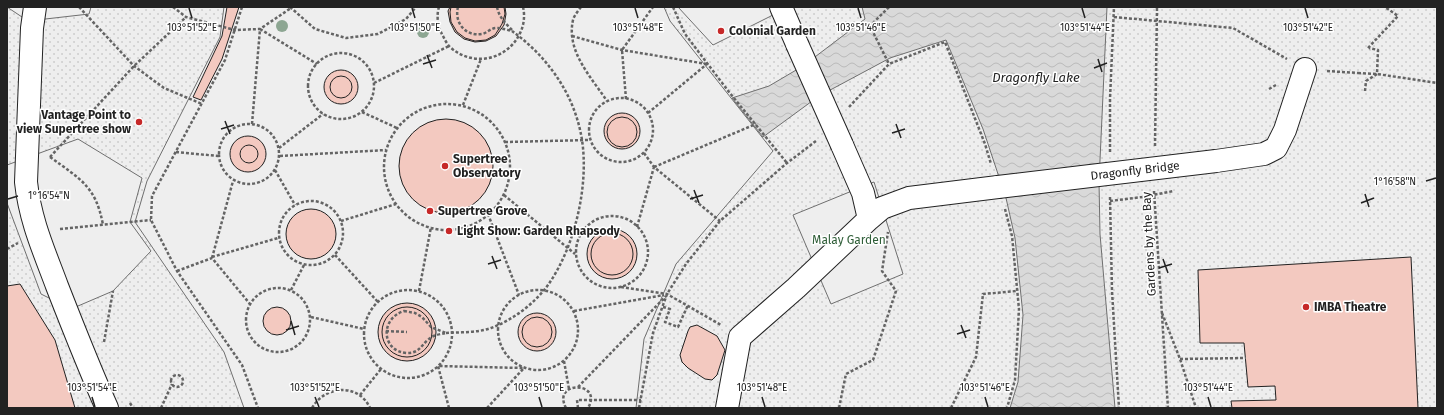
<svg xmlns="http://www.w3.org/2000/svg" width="1444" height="415" font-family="'Fira Sans',sans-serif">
  <defs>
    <pattern id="grass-dots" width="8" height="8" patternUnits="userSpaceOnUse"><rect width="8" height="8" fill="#eee"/><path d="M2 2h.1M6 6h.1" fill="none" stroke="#ccc" stroke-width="1.8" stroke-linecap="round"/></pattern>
    <pattern id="water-waves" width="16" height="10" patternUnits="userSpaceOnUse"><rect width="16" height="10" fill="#d9d9d9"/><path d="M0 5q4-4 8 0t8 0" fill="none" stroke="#bababa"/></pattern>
  </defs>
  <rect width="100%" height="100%" fill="#fff"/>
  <path fill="url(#grass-dots)" stroke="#6f6f6f" d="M7,7H1437V408H7Z"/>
  <path fill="#eee" stroke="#6f6f6f" d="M7,7H91L89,14L28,21Z
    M224,7H664L670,21L773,151L676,264L644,339L636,408H244L224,352L135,222L147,181L220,37Z
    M678,7H784L771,16L713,45Z
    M78,139L142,178L130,222L151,251L113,291L71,309L41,294L7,203V165Z
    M874,182L903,274L831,304L793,215Z"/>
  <path fill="url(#water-waves)" stroke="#6f6f6f" d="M862,7H1107L1099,182L1100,234L1115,408H1010L1018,382L1023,315L1015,238L1006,198L983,129L946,40L890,58L819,96L763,137L732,98L769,86L803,66L865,19Z"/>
  <path fill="#f3c9c0" stroke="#222" d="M227,7H239L222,59L201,100L193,97L222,36Z
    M450,7H505L506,14L504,25L496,36L486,41L475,42L464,39L455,32L450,22L448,11Z
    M451,7H504L505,14L502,24L495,35L486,40L475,41L465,38L457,32L451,22L450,12Z
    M324 87a17 17 0 1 1 34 0a17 17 0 1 1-34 0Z
    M330 87a11 11 0 1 1 22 0a11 11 0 1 1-22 0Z
    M604 131a18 18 0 1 1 36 0a18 18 0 1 1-36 0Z
    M607 132a15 15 0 1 1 30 0a15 15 0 1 1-30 0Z
    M399 166a47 47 0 1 1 94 0a47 47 0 1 1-94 0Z
    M230 154a18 18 0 1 1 36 0a18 18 0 1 1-36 0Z
    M240 154a9 9 0 1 1 18 0a9 9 0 1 1-18 0Z
    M286 234a25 25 0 1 1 50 0a25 25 0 1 1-50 0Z
    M587 254a25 25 0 1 1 50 0a25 25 0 1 1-50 0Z
    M591 254a21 21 0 1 1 42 0a21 21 0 1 1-42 0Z
    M1411,257L1418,408H1232L1231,401L1276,400L1275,386L1248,387L1244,343H1200L1198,270Z
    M20,284L55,340L75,408H7V286Z
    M378 332a29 29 0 1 1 58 0a29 29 0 1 1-58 0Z
    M382 332a25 25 0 1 1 50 0a25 25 0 1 1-50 0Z
    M263 321a14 14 0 1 1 28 0a14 14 0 1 1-28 0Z
    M518 332a19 19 0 1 1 38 0a19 19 0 1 1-38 0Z
    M522 332a15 15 0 1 1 30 0a15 15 0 1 1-30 0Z
    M697,325L717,336L725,350L717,375L712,380L705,379L688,368L682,362L680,355L688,331L690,327Z"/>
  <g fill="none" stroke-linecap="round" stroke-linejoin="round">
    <g stroke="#222" stroke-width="24">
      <path id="minor" d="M35,7L32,28L26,182C30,220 44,251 57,286C73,327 89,368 107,408
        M781,7L797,44
        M1216,161L1264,154L1276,148L1285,130L1305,69
        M869,219L882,208L909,198L998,187
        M727,408L740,337L796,288L869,219L863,193L842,145"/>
    </g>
    <path stroke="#646464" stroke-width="2.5" stroke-dasharray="3 2" stroke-linecap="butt" d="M79,7L134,66L164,88L202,104
      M173,7L186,17L235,30L260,29L291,8
      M242,7L225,60L152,196L151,220L177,271L242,365L258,408
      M290,7L315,29L346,38L378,34L406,19L416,7
      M439,7C436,16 438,28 443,36C445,40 447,44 450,47C473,68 509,60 521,31C524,24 525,15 523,7
      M458,7C454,22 465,37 482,34C487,33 491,28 496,28C502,28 507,30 512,31
      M497,7C499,17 505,23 512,30
      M581,7C578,11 574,16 573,20C566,51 591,77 607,101
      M673,7L685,34L729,92L787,163
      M889,7L870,26L889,64
      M1114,17L1233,28L1287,59
      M260,29L317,64
      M572,36L622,50L707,64
      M1368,48L1398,16L1385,7
      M308 86a33 33 0 1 1 66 0a33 33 0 1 1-66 0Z
      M1327,71L1358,73
      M374,83L449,46
      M1269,89L1276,85
      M1365,91L1366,81L1377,74L1378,50L1369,48
      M589 130a32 32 0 1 1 64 0a32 32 0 1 1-64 0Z
      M626,99L622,50L653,7
      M384 167a63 63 0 1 1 126 0a63 63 0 1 1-126 0Z
      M463,105L481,59
      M849,107L889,64L945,42L985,144L991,164
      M362,112L397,128
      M648,113L707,64
      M219 154a30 30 0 1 1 60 0a30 30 0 1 1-60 0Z
      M252,124L260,29
      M505,142L590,140
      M1155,146L1157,7
      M279,148L323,114
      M176,152L218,156
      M1110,152V99L1114,7
      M644,153L654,167L720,221
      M280,156L386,150
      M50,157L134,66L186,17
      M50,157C80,179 96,186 103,225
      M654,167L756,124
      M275,170L295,205
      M1154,191L1168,408
      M504,195L575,254
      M1110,197L1112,291L1119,408
      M279 233a32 32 0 1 1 64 0a32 32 0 1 1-64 0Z
      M1110,201L1142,197L1174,191
      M1005,209L1012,236L1019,309L1015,380L1007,408
      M488,214L519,295
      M576 252a36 36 0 1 1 72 0a36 36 0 1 1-72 0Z
      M341,221L396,204
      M637,227L654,167
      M60,229L151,220
      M7,249L18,243
      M335,255L378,302
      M212,257L278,238
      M212,258L233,181
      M177,271L212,258L250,304
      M621,287L667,294L721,325
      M246 320a32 32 0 1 1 64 0a32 32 0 1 1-64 0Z
      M291,290L304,265
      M498 330a40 40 0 1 1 80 0a40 40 0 1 1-80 0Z
      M364 334a44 44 0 1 1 88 0a44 44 0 1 1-88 0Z
      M419,291L431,227
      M663,307L670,309L665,322L678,327L688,305
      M404,311L415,313L422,317L431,327L446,333C441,334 433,335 429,339C421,345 420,353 407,353C382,352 379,319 404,311Z
      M574,311L664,295
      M1162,313L1180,359L1196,408
      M311,317L364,329
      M386,331L407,332
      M104,342L113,291
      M1180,359L1246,358
      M564,361L569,389
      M171 381a6 6 0 1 1 12 0a6 6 0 1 1-12 0Z
      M578,387L666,296
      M360,395L381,369
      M130,403L133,408
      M161,408L172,384
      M312,408C325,385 359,383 370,408
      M449,408L438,366L523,368
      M487,408L524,368
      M566,408C551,380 604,381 588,408
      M578,408L577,400H641
      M639,408L653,333L667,294L686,264L720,221L787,163L816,141
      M839,408L846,374L873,360L896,291L882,271L888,232
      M951,408L976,357L983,294L1017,291"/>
    <use href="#minor" stroke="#fff" stroke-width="22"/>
    <g stroke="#222" stroke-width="24" stroke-linecap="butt">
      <g id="minor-bridge">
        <path d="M797,44L842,145"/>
        <path id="s1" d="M998,187L1216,161"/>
      </g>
    </g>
    <path stroke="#646464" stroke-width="2.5" stroke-dasharray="3 2" stroke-linecap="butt" d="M1358,73L1377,74L1437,83
      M446,333C461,332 477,333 491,328C513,320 535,303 548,285C575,247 589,185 582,140C575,95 548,57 512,31"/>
    <use href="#minor-bridge" stroke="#fff" stroke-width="22"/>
  </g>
  <g fill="#8da692">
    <circle cx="282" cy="26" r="6"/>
    <circle cx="423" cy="32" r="6"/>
  </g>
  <path fill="none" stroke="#222" stroke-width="1.5" d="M189,8L192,18M412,8L415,18M635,8L638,18M858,8L861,18M1082,8L1085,18M1305,8L1308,18M427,55L432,68M1098,59L1102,72M423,64L436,60M1094,68L1107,63M225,121L230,134M896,124L901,138M221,129L234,125M892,133L905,129M1426,181L1436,178M694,190L699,203M1365,194L1369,207M8,199L18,196M690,199L703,195M1361,203L1374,198M492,256L497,269M1163,259L1168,273M488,264L501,260M1159,268L1172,264M291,321L295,335M961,325L966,338M286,330L299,326M957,334L970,330M92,397L95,407M315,397L319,407M539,397L542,407M762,397L765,407M985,397L988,407M1208,397L1211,407"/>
  <g fill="#c62828" stroke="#fff" stroke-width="1.5">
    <circle cx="721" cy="31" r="4"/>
    <circle cx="139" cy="122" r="4"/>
    <circle cx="445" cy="166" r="4"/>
    <circle cx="430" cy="211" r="4"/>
    <circle cx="449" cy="231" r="4"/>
    <circle cx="1306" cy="307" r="4"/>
  </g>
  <g text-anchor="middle" stroke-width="3" stroke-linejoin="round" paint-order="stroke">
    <g font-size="12" font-weight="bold" fill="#222" stroke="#fff" text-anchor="start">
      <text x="729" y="35">Colonial Garden</text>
      <text x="131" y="119" text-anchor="end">Vantage Point to<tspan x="131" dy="14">view Supertree show</tspan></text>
      <text x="453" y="163">Supertree<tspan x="453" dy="14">Observatory</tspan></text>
      <text x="438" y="215">Supertree Grove</text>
      <text x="457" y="235">Light Show: Garden Rhapsody</text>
      <text x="1314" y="311">IMBA Theatre</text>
    </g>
    <g font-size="12" fill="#222" stroke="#fff">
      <text dy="4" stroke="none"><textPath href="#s1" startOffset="138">Dragonfly Bridge</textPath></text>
      <text transform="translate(1149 244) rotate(-93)" y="4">Gardens by the Bay</text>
    </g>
    <g font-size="12" fill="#2f5e38" stroke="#fff">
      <text x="849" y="244">Malay Garden</text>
    </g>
    <g font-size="13" font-style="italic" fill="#222" stroke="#fff">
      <text x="1036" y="82">Dragonfly Lake</text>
    </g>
  </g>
  <g font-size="10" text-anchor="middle" fill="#222" stroke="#fff" stroke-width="3" stroke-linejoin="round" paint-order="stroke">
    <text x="192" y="31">103°51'52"E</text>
    <text x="415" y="31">103°51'50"E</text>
    <text x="638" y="31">103°51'48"E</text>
    <text x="861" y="31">103°51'46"E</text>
    <text x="1085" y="31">103°51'44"E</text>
    <text x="1308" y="31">103°51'42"E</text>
    <text x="1395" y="185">1°16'58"N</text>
    <text x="49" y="199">1°16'54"N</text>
    <text x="92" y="391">103°51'54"E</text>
    <text x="315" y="391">103°51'52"E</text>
    <text x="539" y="391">103°51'50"E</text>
    <text x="762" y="391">103°51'48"E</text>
    <text x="985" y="391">103°51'46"E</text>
    <text x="1208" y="391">103°51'44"E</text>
  </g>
  <rect width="1444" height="415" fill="none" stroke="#222222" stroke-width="16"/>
</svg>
